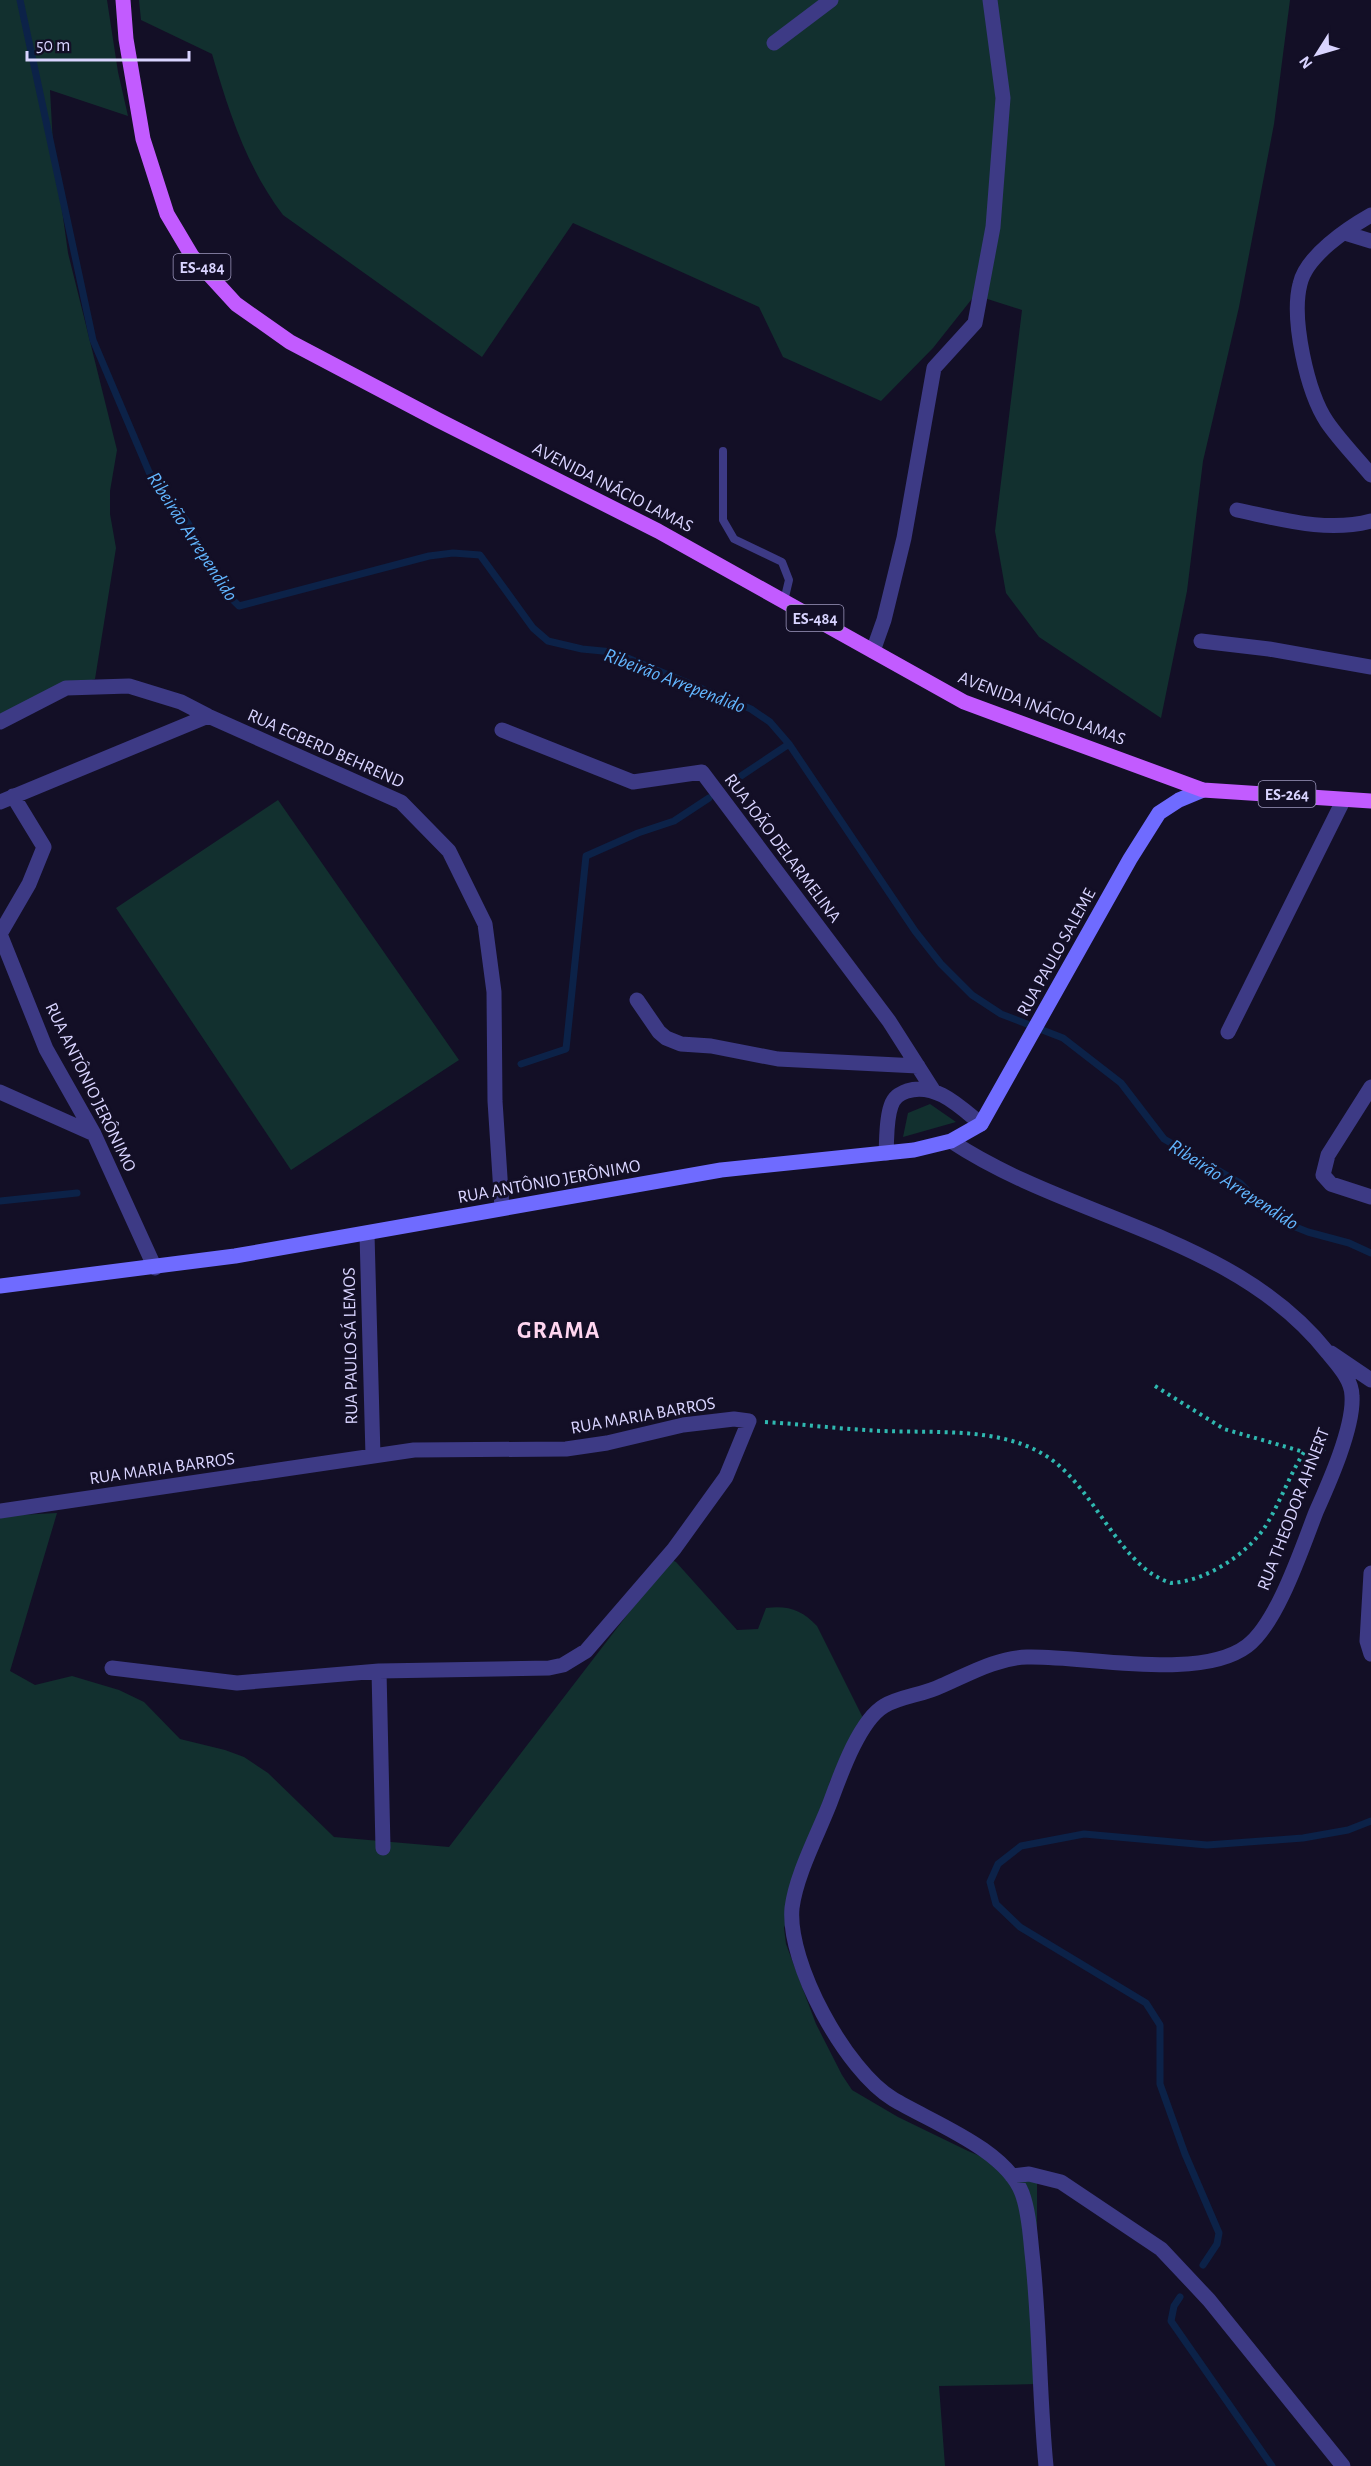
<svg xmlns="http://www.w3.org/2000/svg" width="1371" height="2466" font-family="'Alegreya Sans',sans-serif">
  <rect width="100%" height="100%" fill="#130f26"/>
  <path fill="#12302f" d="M0,0H107L118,72L128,116L50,90L53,145L68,253L117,450L110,491V514L116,548L95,679L41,695L0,716Z
    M139,0H1290L1274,124L1239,307L1203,461L1187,591L1161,718L1039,637L1006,593L995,531L1022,310L975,295L933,348L881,401L783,357L759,307L573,223L482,357L283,215C246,166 229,112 212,54L141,20Z
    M278,800L459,1060L291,1170L116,908Z
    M930,1104L956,1122L903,1137L908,1113Z
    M57,1513L10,1671L35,1685L72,1676L119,1690L144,1702L180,1739L225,1750L244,1757L268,1773L334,1837L449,1847L670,1559L676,1562L737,1630L758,1629L766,1608C788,1605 802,1610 817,1626L864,1720L830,1781L812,1845L784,1928L786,1944L816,2024L842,2075L852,2090L898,2117L968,2151L1037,2180V2384L939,2386L945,2466H0V1516Z"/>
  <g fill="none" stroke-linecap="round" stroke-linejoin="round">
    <path stroke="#0c2248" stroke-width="7" d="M20,0L93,340L149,472L188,523L226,593L239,606L429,556L453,553L480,555L533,628L548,641L582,649L613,652L751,709L770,722L789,744L915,931L941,964L972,995L1001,1014L1063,1038L1121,1083L1164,1139L1240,1183L1266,1209L1288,1224L1308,1232L1349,1243L1371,1253
      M732,782L789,744
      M521,1064L566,1049L586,856L638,833L674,821L709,798
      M0,1201L77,1193
      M1203,2265L1217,2244L1219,2233L1185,2154L1160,2084V2025L1146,2003L1020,1927L996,1904L990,1882L998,1864L1021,1846L1084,1834L1207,1845L1303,1838L1348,1830L1371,1821
      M1180,2297L1174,2306L1171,2321L1272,2466"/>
    <path stroke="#2fb8b0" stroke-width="4" stroke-dasharray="3 4.5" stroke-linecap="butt" d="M1155,1386L1224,1429L1304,1452
      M765,1422C799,1424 832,1428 865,1430C925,1435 1002,1423 1052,1460C1097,1493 1121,1568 1171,1583C1206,1581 1246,1555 1265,1527C1280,1503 1289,1476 1304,1452L1325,1449"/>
    <path stroke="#3d3a85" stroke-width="8" d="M723,451V520L734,539L782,562L789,580L784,601"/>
    <path stroke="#3d3a85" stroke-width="15" d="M774,43L831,0
      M1371,215C1348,228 1306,256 1300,284C1291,319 1307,392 1327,422C1340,441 1357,458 1371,475
      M1345,233L1371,241
      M1237,510C1281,519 1327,533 1371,521
      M1201,641L1269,649L1371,667
      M873,651L884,620L904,538L934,368L975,323L993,227L1003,98L990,0
      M0,722L66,688L129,686L181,702L208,716L401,802L449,851L485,924L494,992L495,1101L502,1208
      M502,730L633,782L702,772L889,1021L933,1090
      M13,796L44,847L29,884L0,934L46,1049L94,1134L155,1268
      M0,802L208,716
      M637,1000L659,1032L666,1038L681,1044L711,1046L778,1059L918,1066
      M1228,1032L1343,801
      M1371,1087L1328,1155L1323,1175L1331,1184L1371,1197
      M0,1092L94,1134
      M951,1141C1070,1220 1235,1235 1328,1353C1338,1365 1352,1380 1352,1396C1354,1427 1329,1483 1316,1512C1302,1548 1277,1624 1247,1646C1199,1682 1085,1655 1027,1657C996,1658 969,1674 941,1686C923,1695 901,1696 884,1706C859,1721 840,1776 830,1803C818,1834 796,1875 792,1908C787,1963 846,2071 893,2099C931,2122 1005,2149 1022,2193C1029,2212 1030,2234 1032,2253C1040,2324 1039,2395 1046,2466
      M886,1153C887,1138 886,1120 891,1106C894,1097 899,1094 907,1091C936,1082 960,1107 981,1124
      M367,1234L373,1456
      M1331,1353L1371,1380
      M0,1511L414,1450L566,1449L607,1443L683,1425L734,1419L749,1421L726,1477L674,1549L586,1651L563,1665L549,1668L379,1671L237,1683L112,1668
      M1371,1573L1367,1641L1371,1654
      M379,1671L383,1848
      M1012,2176L1029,2174L1061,2182L1161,2249L1209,2300L1343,2466"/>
    <path stroke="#6f6bff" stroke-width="15" d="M0,1286L235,1256L721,1170L914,1150L951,1141L981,1124L1130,859L1159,813L1179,800L1203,790"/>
    <path stroke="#c25bff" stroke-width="15" d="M123,0L126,39L143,139L167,214L192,256L236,304L290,342L438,420L658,531L964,702L1203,790L1371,801"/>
  </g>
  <g text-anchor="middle" stroke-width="6" stroke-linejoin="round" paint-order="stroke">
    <g fill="#130f26" stroke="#9e99be" stroke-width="1.5">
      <rect x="173.5" y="254" width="57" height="26" rx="4.5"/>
      <rect x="786.5" y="605" width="57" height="26" rx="4.5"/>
      <rect x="1258.5" y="781" width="57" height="26" rx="4.5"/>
    </g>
    <g font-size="16" font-weight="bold" fill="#d9d4ff">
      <text x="202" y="273">ES-484</text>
      <text x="815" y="624">ES-484</text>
      <text x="1287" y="800">ES-264</text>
    </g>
    <g font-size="18" fill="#d9d4ff" stroke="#130f26">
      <text transform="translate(613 487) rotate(27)" y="6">AVENIDA INÁCIO LAMAS</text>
      <text transform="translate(1042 708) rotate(21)" y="6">AVENIDA INÁCIO LAMAS</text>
      <text transform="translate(326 748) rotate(24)" y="6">RUA EGBERD BEHREND</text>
      <text transform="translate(783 848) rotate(53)" y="6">RUA JOÃO DELARMELINA</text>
      <text transform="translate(1056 952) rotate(-61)" y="6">RUA PAULO SALEME</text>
      <text transform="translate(91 1087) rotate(64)" y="6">RUA ANTÔNIO JERÔNIMO</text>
      <text transform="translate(549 1181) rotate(-10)" y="6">RUA ANTÔNIO JERÔNIMO</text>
      <text transform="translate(350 1346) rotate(-91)" y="6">RUA PAULO SÁ LEMOS</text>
      <text transform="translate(643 1415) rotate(-10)" y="6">RUA MARIA BARROS</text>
      <text transform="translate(162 1468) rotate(-8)" y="6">RUA MARIA BARROS</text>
      <text transform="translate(1293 1509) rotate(-69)" y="6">RUA THEODOR AHNERT</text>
    </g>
    <g font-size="20" font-style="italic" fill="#62b6ff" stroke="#130f26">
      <text transform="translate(193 536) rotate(57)" y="7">Ribeirão Arrependido</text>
      <text transform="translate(675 680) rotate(21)" y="7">Ribeirão Arrependido</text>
      <text transform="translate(1234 1184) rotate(33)" y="7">Ribeirão Arrependido</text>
    </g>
    <g font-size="24" font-weight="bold" letter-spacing="1.5" fill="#ffd6f0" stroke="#130f26">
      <text x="559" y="1338">GRAMA</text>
    </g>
  </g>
  <g transform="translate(1317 54) rotate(233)" stroke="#130f26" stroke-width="4.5" paint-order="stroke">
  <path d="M0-4.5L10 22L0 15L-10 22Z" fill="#d9d4ff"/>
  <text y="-9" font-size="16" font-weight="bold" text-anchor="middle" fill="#d9d4ff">N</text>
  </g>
  <path d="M27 51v9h162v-9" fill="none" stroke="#d9d4ff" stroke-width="3"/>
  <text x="36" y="51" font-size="18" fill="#d9d4ff" stroke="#130f26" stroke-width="4.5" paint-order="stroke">50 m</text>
</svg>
